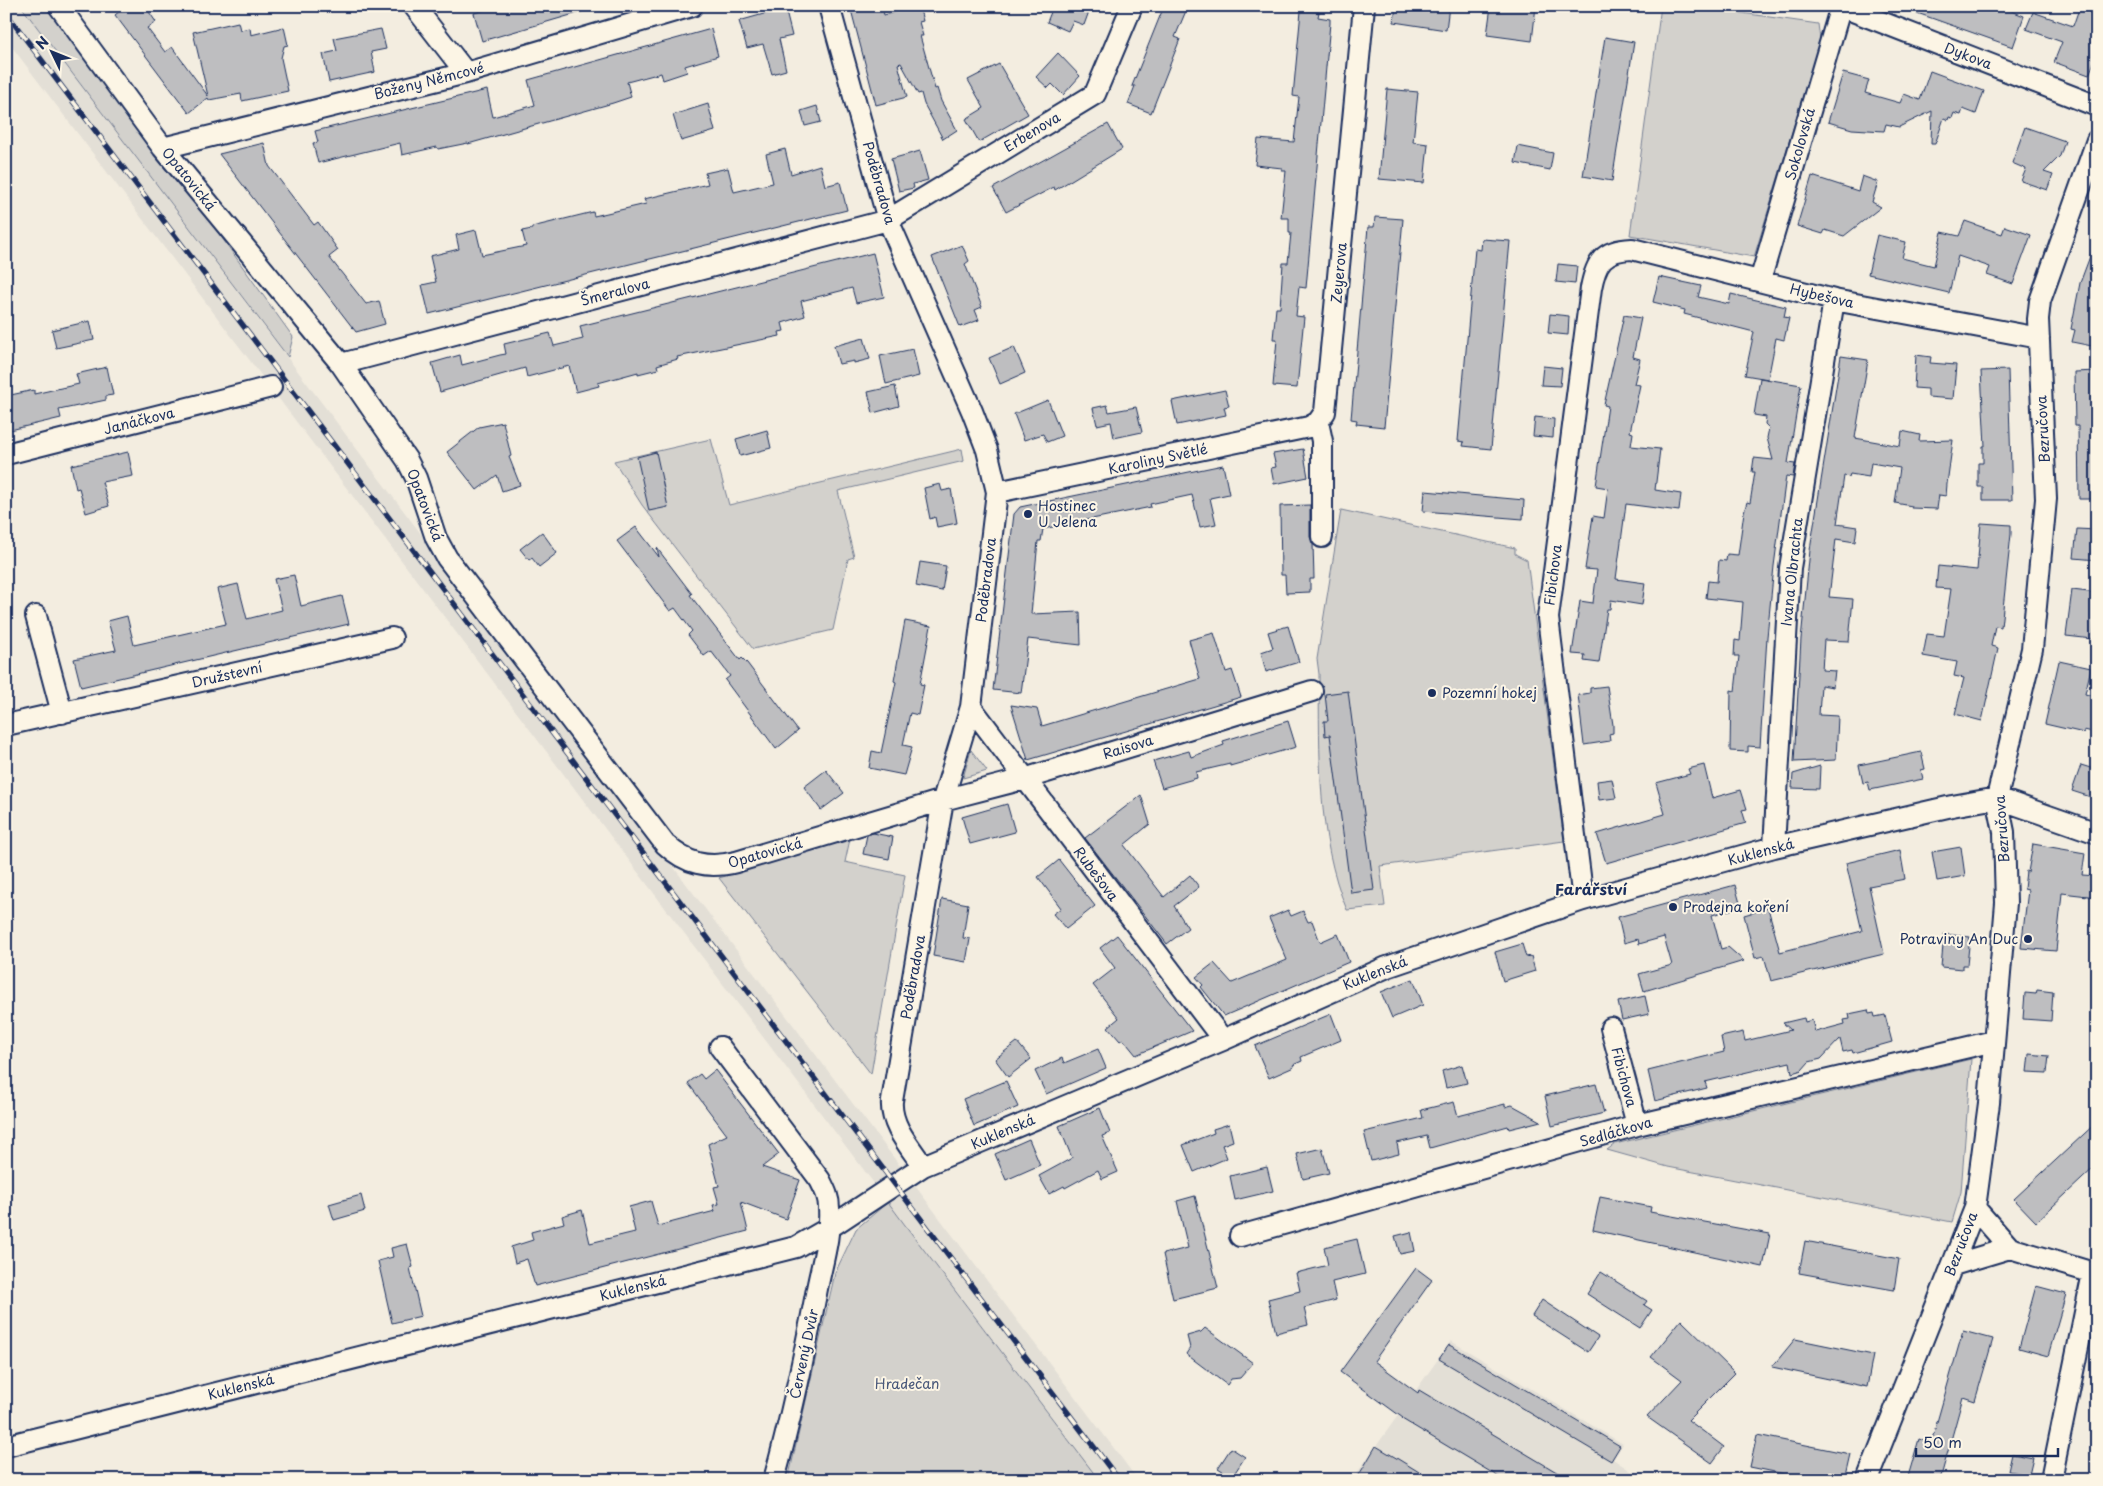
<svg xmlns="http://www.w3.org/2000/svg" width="2103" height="1486" font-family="'Playpen Sans',sans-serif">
  <rect width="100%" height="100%" fill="#f3ede0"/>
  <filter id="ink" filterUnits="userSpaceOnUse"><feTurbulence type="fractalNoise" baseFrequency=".02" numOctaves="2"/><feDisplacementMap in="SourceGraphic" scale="10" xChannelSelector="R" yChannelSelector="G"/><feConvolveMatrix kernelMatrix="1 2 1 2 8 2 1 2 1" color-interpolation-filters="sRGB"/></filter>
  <g filter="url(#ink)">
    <path fill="#e3dfd6" d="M6,6H21L1138,1480H1099L6,39Z
      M1451,1341L1623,1444L1613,1459L1644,1480H1352Z"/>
    <path fill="#d3d1cc" stroke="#778095" d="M21,6H49L194,199L293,337L288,357Z
      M1661,6H1693L1818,24L1820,40L1754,257L1630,235Z
      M711,439L729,505L962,449L964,461L838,491L854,557L848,559L833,630L753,649L642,505L614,461Z
      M1341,510L1515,548V554L1527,560L1564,841L1380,866L1385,906L1347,910C1316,837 1320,752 1319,674L1317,659Z
      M971,750L987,771L963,778Z
      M850,839L845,862L905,875L871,1074L719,878Z
      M1971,1059L1961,1192L1952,1222L1668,1167L1607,1150L1615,1144Z
      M888,1202L905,1225L1099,1480H788L835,1273L856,1229Z"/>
    <path fill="#bebec0" stroke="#1b2f5e" d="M126,6H145L156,22L147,28L165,52L172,47L208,96L193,32L238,22L240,30L250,28L251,35L284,27L288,45L284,46L281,58L288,91L242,101L241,94L209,100L208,98L189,113L115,15Z
      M498,6H587L588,10L482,41L474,13Z
      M850,6H882L884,15L919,6L923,21L919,22L923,36H920L935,89L937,88L941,101L957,130L943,139L924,104L921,93L918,94L901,63L898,64L907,97L876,105Z
      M1039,6H1091L1084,25L1073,21L1068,31L1047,22L1051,12Z
      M1164,6H1188L1175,37L1180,39L1151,113L1128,104L1135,86H1132Z
      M1396,6H1449L1446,30L1394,22Z
      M1491,6H1536L1532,41L1487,35Z
      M1903,6H1999L2024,16L2013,47L1903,8Z
      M2080,6H2097V25L2091,43L2097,45V63L2094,62L2089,75L2054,62L2062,42L2026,29L2033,12L2073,26Z
      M785,8L792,36L779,39L786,70L772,74L763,44L747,48L739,21Z
      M1301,11L1319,12L1318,17L1330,19V23L1306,288L1299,287L1296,316L1304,317L1297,388L1273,386L1277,339H1273L1276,308H1280L1283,263H1288L1291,233H1289V218H1281L1286,171H1282V168L1255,165L1258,139L1294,142L1299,97L1293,96Z
      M381,29L386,49L371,52L375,72L329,82L323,54L337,51L334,38Z
      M711,29L718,56L685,66L687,72L663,80L661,73L627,82L631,97L613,103L468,144V143L438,149L437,147L402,155L400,143L318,163L313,143L318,142L315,131L487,90L493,117L535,105L528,80Z
      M1605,37L1634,42L1612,181L1583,176Z
      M1058,53L1080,76L1063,95L1052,84L1048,88L1036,77Z
      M999,64L1028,114L979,142L966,119L984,108L968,80Z
      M1930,71L1984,91L1976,114L1963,109L1961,115L1954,113L1952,118L1949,117L1948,120L1944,118L1935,144H1931L1932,111L1899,127L1886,124L1884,131L1852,129L1828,122L1843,73L1869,80L1865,93L1900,103L1904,94L1920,100Z
      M1387,89L1418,92L1413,142L1428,144L1424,183L1379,179Z
      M708,104L715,131L681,141L673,115Z
      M817,106L821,122L805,126L801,111Z
      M1108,124L1122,149L1055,190L1054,187L1006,212L993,188Z
      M2025,127L2065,141L2060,156L2044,172L2053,175L2047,190L2021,181L2026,169L2012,163Z
      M264,143L269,166L314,225L318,222L338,250L329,257L366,304L379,301L385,324L356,332L219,154Z
      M1518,146L1553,153L1550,170L1515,163Z
      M785,149L791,174L820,165L825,186L840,182L847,210L429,314L422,285L436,282L430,256L459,249L456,235L476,230L482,255L526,246L522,231L532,229V227L593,212L594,216L646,204L644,199L708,184L705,173L728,168L734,192L773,183L766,154Z
      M920,151L928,180L913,184L914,188L899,191L891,159Z
      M1812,176L1858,191L1862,176L1878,182L1872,202L1881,207L1844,236L1825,230L1823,234L1797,226Z
      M1375,217L1403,219L1384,427L1356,424L1357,420L1351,419L1368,227H1374Z
      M1965,221L2002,234L2005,226L2031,235L2013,284L1987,275L1990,267L1958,256L1949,293L1868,274L1877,235L1906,242L1902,258L1934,266L1942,232L1959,236Z
      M1482,239L1510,241L1491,449L1463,446L1464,442L1458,441L1475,249L1481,250Z
      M2095,243L2097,244V347L2072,342L2075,330L2071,329L2080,283Z
      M962,245L969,261L965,264L982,307L975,310L979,320L960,327L932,257Z
      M873,253L884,297L856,303L852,288L801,301L805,316L782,323L784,331L779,332L780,336L677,357L678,359L657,365L658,369L638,374V372L598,383L599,386L576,392L569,366L527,377L525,368L440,392L432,363L460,355L462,365L500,355L506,354L504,344L550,333L554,346L583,339L580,326Z
      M1558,264L1577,266L1575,284L1556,282Z
      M1659,277L1701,286L1698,297L1729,304L1731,294L1786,307L1784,317L1789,318L1784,340L1776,338L1768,379L1745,375L1754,332L1684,314L1685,310L1653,302Z
      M1550,314L1569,316L1568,335L1548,333Z
      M1624,315L1641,318L1633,357L1640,359L1634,384L1640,385L1630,432L1633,433L1631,446L1660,449L1655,490L1681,494L1679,511L1626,504L1616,579L1645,583L1642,605L1611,600L1610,609H1607L1599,663L1584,661L1585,655L1572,654L1580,601L1593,603L1597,570L1585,569L1593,516L1604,518L1608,488L1596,486L1608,406L1604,405Z
      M90,321L94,340L56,348L52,330Z
      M864,338L870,359L854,363V361L839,364L834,346Z
      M1014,347L1025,373L1000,384L989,358Z
      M913,349L919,376L886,384L880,356Z
      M1916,355L1931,357L1930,363L1956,365L1953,399L1928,397V389L1914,388Z
      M1841,356L1868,360L1855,438L1900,446L1902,431L1920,435L1919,441L1953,440L1947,484L1946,496L1939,495L1937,509L1911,508L1912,506L1895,503L1900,468L1871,463L1869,477L1850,474L1849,477L1844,476L1837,524L1857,527L1855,542L1836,539L1829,597L1853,599L1849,641L1824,640L1822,670L1835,671L1833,687L1821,685L1819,715L1838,716L1836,760L1794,762L1801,639L1810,550Z
      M1543,366L1562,368L1560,386L1541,385Z
      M107,367L113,395L106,396V400L59,410L61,418L6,431V396L34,390V394L79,384L76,374Z
      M2008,370L2012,500H1983V487H1978V463H1983V446H1985L1981,371Z
      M2097,371V499H2079L2078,426H2075L2074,372Z
      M1760,378L1801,385L1788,463L1795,464L1793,477L1786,476L1774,566L1767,637L1760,747L1748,746V752L1730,751L1731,690L1735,691L1739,656H1734L1735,640L1740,641L1743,602L1706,598L1708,581L1717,582L1719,560L1726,561L1727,554L1738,555L1744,512L1747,502L1750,503L1755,472H1752L1754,458L1773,460L1767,438L1769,428L1765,424L1766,417L1754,415Z
      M895,386L899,406L873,413L868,392Z
      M1225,390L1229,406L1224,407L1226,415L1177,425L1172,401Z
      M1048,400L1062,436L1047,442L1043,434L1024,440L1014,414Z
      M1107,405L1109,412L1136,407L1142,432L1114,438L1111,422L1097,425L1093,408Z
      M1535,417L1554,419L1553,438L1533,436Z
      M503,422L511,456L509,457L520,485L502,491L497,475L477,490L447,452L479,427Z
      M767,430L771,448L740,456L736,439Z
      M1303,449L1308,477L1274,484L1271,468L1276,467L1273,454Z
      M128,452L133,476L102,482L109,506L86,513L79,488L76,489L71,465Z
      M656,452L668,507L649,511L637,457Z
      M1223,465L1229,494L1210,498L1216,524L1200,527L1192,495L1150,504L1151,507L1043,529L1041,541H1038L1031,614L1080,612L1081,645L1028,639L1021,693L993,690L1014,514L1020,507Z
      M940,484L942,491L951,489L957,523L937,527L935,517L930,519L924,488Z
      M1425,491L1524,500L1523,519L1423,511Z
      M1310,505V537L1313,544L1314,579H1310V592L1286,593L1285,575H1281L1280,506Z
      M1981,523L2011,525V534L2001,627L1995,626L1991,646L1998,648L1982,721L1955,714L1964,678L1954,676L1957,662L1923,656L1927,634L1944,636L1951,589L1936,588L1938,566L1977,570Z
      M636,527L659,557L657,548L692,594L690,595L740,660L742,658L747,663L798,731L776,749L725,680L730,676L711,651L704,656L688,635L692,631L675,608L670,611L617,541Z
      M2077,529L2097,530V560L2074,558Z
      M542,532L557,553L539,567L532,558L529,560L520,549Z
      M920,562L946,566L942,591L916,586Z
      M294,575L301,606L342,596L349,624L81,687L74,659L116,650L108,621L127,616L134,645L226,624L217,589L238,584L247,619L282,610L274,579Z
      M2072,590L2097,593L2093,639L2066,636Z
      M905,621L931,626L920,684L924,685L918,715L910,713L903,745L912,747L904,775L869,768L872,751L881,753L896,682L894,681Z
      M1288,626L1299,662L1266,672L1261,652L1273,648L1268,632Z
      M1214,633L1226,672L1232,670L1241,697L1028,760L1011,705L1037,709L1042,726L1200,679L1189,640Z
      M2059,661L2091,668L2085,694L2097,697V733L2084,730V733L2045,724Z
      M1607,686L1613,725V733L1609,734L1610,741L1584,745L1578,695L1590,693V688Z
      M1348,691L1374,890L1351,893L1330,735L1325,736L1324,721H1328L1325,694Z
      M1288,721L1296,747L1230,766V764L1196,772L1197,778L1162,788L1153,761L1189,751L1191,757L1224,745L1223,741Z
      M1921,752L1925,769L1921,770L1923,779L1870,790L1868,782L1863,783L1859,765Z
      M1704,765L1712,798L1741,790L1747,809L1742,810L1746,823L1606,863L1597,834L1665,814L1656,783L1690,774L1688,769Z
      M2081,765L2097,770V799L2072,791Z
      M1820,766L1819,789L1792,788L1793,774Z
      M826,770L844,793L821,810L804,787Z
      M1612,779L1616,798L1599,800L1597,781Z
      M1141,795L1150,824L1124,845L1164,897L1190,875L1199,887L1174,906L1188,928L1167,944L1085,838Z
      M1007,804L1015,832L970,844L962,817Z
      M873,833L893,837L889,859L863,854L867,835Z
      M2033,844L2085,853L2082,875L2097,876V897L2062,893L2056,951L2021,948L2028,890L2024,889L2026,871L2028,872Z
      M1961,847L1965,876L1937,881L1932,852Z
      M1900,850L1905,879L1869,886L1884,954L1771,981L1764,956L1755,958L1744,915L1768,908L1780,952L1862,931L1846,863Z
      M1059,860L1095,906L1066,929L1053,914L1061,908L1038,877Z
      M1735,885L1741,907L1712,915L1721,949L1728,947L1744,961L1644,991L1639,974L1672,965L1664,937L1639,944L1638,939L1624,943L1618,917Z
      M942,899L968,904L963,938L970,939L966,962L933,956Z
      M1288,910L1291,916L1303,911L1308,922L1312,921L1320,942L1338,934L1349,962L1224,1016L1201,987L1203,985L1196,977L1214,963L1232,983L1287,960L1269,918Z
      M1944,934L1970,937L1967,965H1962V969L1941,967Z
      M1117,935L1192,1031L1136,1055L1123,1039L1120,1041L1108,1027L1119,1018L1093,985L1115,968L1100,948Z
      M1522,944L1526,957L1531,956L1535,971L1503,981L1495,952Z
      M1413,979L1423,1005L1392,1018L1381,992Z
      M2037,990L2053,992L2051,1021L2023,1019L2025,993L2036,994Z
      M1645,996L1649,1014L1622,1020L1618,1002Z
      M1868,1010L1869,1014L1874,1013L1875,1017L1885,1015L1892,1042L1853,1053L1852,1050L1843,1052L1840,1039L1821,1059L1809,1062L1802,1070L1792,1073L1790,1062L1705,1082L1707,1088L1655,1101L1648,1071L1724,1052L1721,1037L1743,1032L1745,1041L1791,1030L1783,1023L1804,1018L1805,1022L1812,1020L1815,1032L1845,1024L1844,1020L1850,1019L1849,1014Z
      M1331,1014L1341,1040L1301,1057L1302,1061L1293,1065L1294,1067L1269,1078L1255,1046Z
      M1017,1042L1031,1059L1008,1077L995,1059Z
      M1098,1049L1106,1068L1046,1094L1035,1071L1062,1058L1064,1063Z
      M2029,1054L2049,1056L2047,1073L2027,1072Z
      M1462,1065L1467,1083L1446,1088L1442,1071Z
      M715,1070L779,1154L762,1167L800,1180L786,1219L741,1202L748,1231L535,1286L527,1259L515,1263L511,1247L533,1240L531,1232L564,1223L562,1216L582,1210L590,1243L635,1232L629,1207L651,1201L658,1226L715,1211L713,1205L719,1204L714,1187L719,1186L708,1144L727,1135L688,1083L700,1074L704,1079Z
      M1006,1081L1018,1107L974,1126L963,1099Z
      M1596,1084L1604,1113L1552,1126L1545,1096Z
      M1454,1102L1458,1116L1505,1104V1107L1512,1105L1541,1121L1509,1129L1508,1126L1430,1148L1427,1136L1397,1143L1399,1154L1371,1161L1364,1132L1423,1118L1421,1110Z
      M1100,1108L1110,1133L1102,1136L1118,1172L1102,1179L1098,1170L1065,1188L1064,1186L1049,1194L1039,1176L1072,1158L1059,1126Z
      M2097,1122V1165L2036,1222L2014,1199Z
      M1229,1124L1233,1141L1222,1145L1227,1158L1194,1172L1183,1145L1214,1133L1213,1129Z
      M1029,1139L1040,1165L1006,1180L995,1154Z
      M1322,1148L1329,1173L1303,1179L1297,1154Z
      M1267,1167L1273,1191L1235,1200L1230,1176Z
      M361,1195L365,1211L334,1220L329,1204Z
      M1195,1196L1218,1288L1173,1299L1163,1254L1188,1248L1177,1201Z
      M1600,1197L1651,1207L1650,1212L1770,1234L1763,1267L1593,1230Z
      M1411,1232L1415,1251L1400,1254L1395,1236Z
      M1357,1239L1365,1274L1332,1282L1336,1300L1304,1308L1308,1325L1276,1333L1268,1299L1300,1291L1296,1273L1328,1265L1324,1247Z
      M1805,1241L1899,1259L1894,1290L1799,1273Z
      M407,1244L413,1267L410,1268L421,1316L392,1323L378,1261L393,1257L391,1248Z
      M1416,1268L1432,1280L1374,1361L1418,1393L1419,1390L1570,1480H1504L1402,1419L1403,1418L1340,1372Z
      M1601,1272L1647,1301L1644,1305L1652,1310L1640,1328L1587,1294Z
      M2036,1286L2066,1294L2048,1356L2019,1348Z
      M1542,1300L1598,1337L1588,1352L1532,1316Z
      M1681,1320L1735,1373L1688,1420L1724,1447L1712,1463L1647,1417L1682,1380L1651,1357Z
      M1205,1328L1253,1363L1240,1378L1231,1379L1227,1385L1186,1354L1190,1348L1187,1336L1201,1332Z
      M1963,1331L1993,1339L1975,1401L1963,1397L1940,1480H1907L1919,1439L1931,1443Z
      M1795,1339L1873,1355L1867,1387L1772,1367Z
      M1449,1345L1455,1348L1620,1446L1611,1461L1439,1359Z
      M1757,1435L1850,1454L1844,1480H1814L1750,1467Z
      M1376,1446L1398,1459L1432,1480H1399L1391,1475L1388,1480H1356Z
      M1231,1448L1245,1457L1232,1477L1218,1468Z
      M2012,1454L2033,1458L2029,1475L2008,1471Z"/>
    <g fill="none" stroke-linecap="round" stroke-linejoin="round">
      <g stroke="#1b2f5e" stroke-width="24">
        <path id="minor" d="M59,6L163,148L341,364L407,460L416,478L436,538L447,558L665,844C686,864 708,869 736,862L943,800L1024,779L1312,691
          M414,6L466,73
          M829,6L888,220L972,411L987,450L997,492L971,707L943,800L892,1101C890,1125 910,1147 923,1166
          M1840,6L2097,106
          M163,148L466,73L692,6
          M1760,281L1841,6
          M341,364L888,220L1095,94L1132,6
          M1318,422L1322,441V537
          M6,454L271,387
          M997,492L1309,427L1318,422L1325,412L1364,6
          M36,616L62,713
          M971,707L1223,1040
          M6,725L392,638
          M1774,847L1790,568L1834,300
          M1583,900L1548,618L1591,288C1596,262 1603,250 1632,249L1834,300L2039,338
          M1611,1028L1637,1125
          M720,1047L820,1180C825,1190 829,1197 829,1208C831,1237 821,1266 816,1294C804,1357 791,1418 774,1480
          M1975,1208L2010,1248L2097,1274
          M1240,1236L1637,1125L1994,1041
          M1953,1265L2010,1248
          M6,1446L796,1247L829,1228L923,1166L1223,1040L1387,967L1583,900L1774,847L1952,806L1997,798L2097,833
          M1867,1480L1975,1208L1989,1103L2006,903L2004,832L1997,798L2032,649L2046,499L2038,319L2040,301L2097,140
          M2051,1480L2093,1273"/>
      </g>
      <use href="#minor" stroke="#fcf5e5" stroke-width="20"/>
      <g stroke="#1b2f5e" stroke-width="5.5">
        <path id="rail" d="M6,13L1119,1480"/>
      </g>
      <use href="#rail" stroke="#fcf5e5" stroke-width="4" stroke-dasharray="11" stroke-linecap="butt"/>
    </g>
  </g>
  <g fill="#1b2f5e" stroke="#fcf5e5" stroke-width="2">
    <circle cx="1028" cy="514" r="5"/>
    <circle cx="1432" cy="693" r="5"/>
    <circle cx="1673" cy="907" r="5"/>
    <circle cx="2028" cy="939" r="5"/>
  </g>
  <g text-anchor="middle" stroke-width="4" stroke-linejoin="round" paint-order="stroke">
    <g font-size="14" fill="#1b2f5e" stroke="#fcf5e5">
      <text transform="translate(1968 56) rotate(21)" y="5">Dykova</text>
      <text transform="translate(429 81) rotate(-14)" y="5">Boženy Němcové</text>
      <text transform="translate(1032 132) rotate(-31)" y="5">Erbenova</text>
      <text transform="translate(1800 144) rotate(-74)" y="5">Sokolovská</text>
      <text transform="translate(189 179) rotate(51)" y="5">Opatovická</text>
      <text transform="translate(879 183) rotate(74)" y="5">Poděbradova</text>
      <text transform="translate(1339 273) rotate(-85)" y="5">Zeyerova</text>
      <text transform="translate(615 292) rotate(-15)" y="5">Šmeralova</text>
      <text transform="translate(1822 296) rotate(13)" y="5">Hybešova</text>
      <text transform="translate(139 421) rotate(-14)" y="5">Janáčkova</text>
      <text transform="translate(2043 429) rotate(-93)" y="5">Bezručova</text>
      <text transform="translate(1158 459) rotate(-12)" y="5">Karoliny Světlé</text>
      <text transform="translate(425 505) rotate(69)" y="5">Opatovická</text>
      <text transform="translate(1792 572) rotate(-84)" y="5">Ivana Olbrachta</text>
      <text transform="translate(1553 575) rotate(-83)" y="5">Fibichova</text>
      <text transform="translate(986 580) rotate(-83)" y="5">Poděbradova</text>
      <text transform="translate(227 675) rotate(-13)" y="5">Družstevní</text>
      <text transform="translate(1128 747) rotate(-17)" y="5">Raisova</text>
      <text transform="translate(2002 829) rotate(-94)" y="5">Bezručova</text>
      <text transform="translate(1761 852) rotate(-15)" y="5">Kuklenská</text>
      <text transform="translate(765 853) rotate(-16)" y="5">Opatovická</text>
      <text transform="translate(1096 874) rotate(53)" y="5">Rubešova</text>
      <text transform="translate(1375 973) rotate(-22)" y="5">Kuklenská</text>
      <text transform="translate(913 977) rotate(-80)" y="5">Poděbradova</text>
      <text transform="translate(1624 1077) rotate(75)" y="5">Fibichova</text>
      <text transform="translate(1003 1132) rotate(-23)" y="5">Kuklenská</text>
      <text transform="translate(1616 1132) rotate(-16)" y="5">Sedláčkova</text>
      <text transform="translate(1961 1244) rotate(-69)" y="5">Bezručova</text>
      <text transform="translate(633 1288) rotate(-14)" y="5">Kuklenská</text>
      <text transform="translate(804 1354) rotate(-78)" y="5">Červený Dvůr</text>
      <text transform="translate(241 1387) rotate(-14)" y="5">Kuklenská</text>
    </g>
    <g font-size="14" fill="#1b2f5e" stroke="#fcf5e5" text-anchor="start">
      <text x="1038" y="511">Hostinec<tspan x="1038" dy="16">U Jelena</tspan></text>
      <text x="1442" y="698">Pozemní hokej</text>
      <text x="1683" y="912">Prodejna koření</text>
      <text x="2018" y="944" text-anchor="end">Potraviny An Duc</text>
    </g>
    <g font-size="14" fill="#49587a" stroke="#fcf5e5">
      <text x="907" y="1389">Hradečan</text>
    </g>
    <g font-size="15" font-weight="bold" fill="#1b2f5e" stroke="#fcf5e5">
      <text x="1591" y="895">Farářství</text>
    </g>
  </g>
  <rect width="2103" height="1486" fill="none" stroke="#fcf5e5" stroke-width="25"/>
  <rect x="12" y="12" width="2078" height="1461" fill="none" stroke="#1b2f5e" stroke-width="2" filter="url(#ink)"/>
  <g transform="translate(52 52) rotate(313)" stroke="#fcf5e5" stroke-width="4" paint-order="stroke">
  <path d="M0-4L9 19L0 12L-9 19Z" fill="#1b2f5e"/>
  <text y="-8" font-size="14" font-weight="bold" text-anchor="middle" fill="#1b2f5e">N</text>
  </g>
  <path d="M1916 1448v8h142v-8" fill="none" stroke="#1b2f5e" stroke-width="2.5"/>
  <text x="1923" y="1448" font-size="15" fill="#1b2f5e" stroke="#fcf5e5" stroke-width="4" paint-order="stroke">50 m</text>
</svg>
